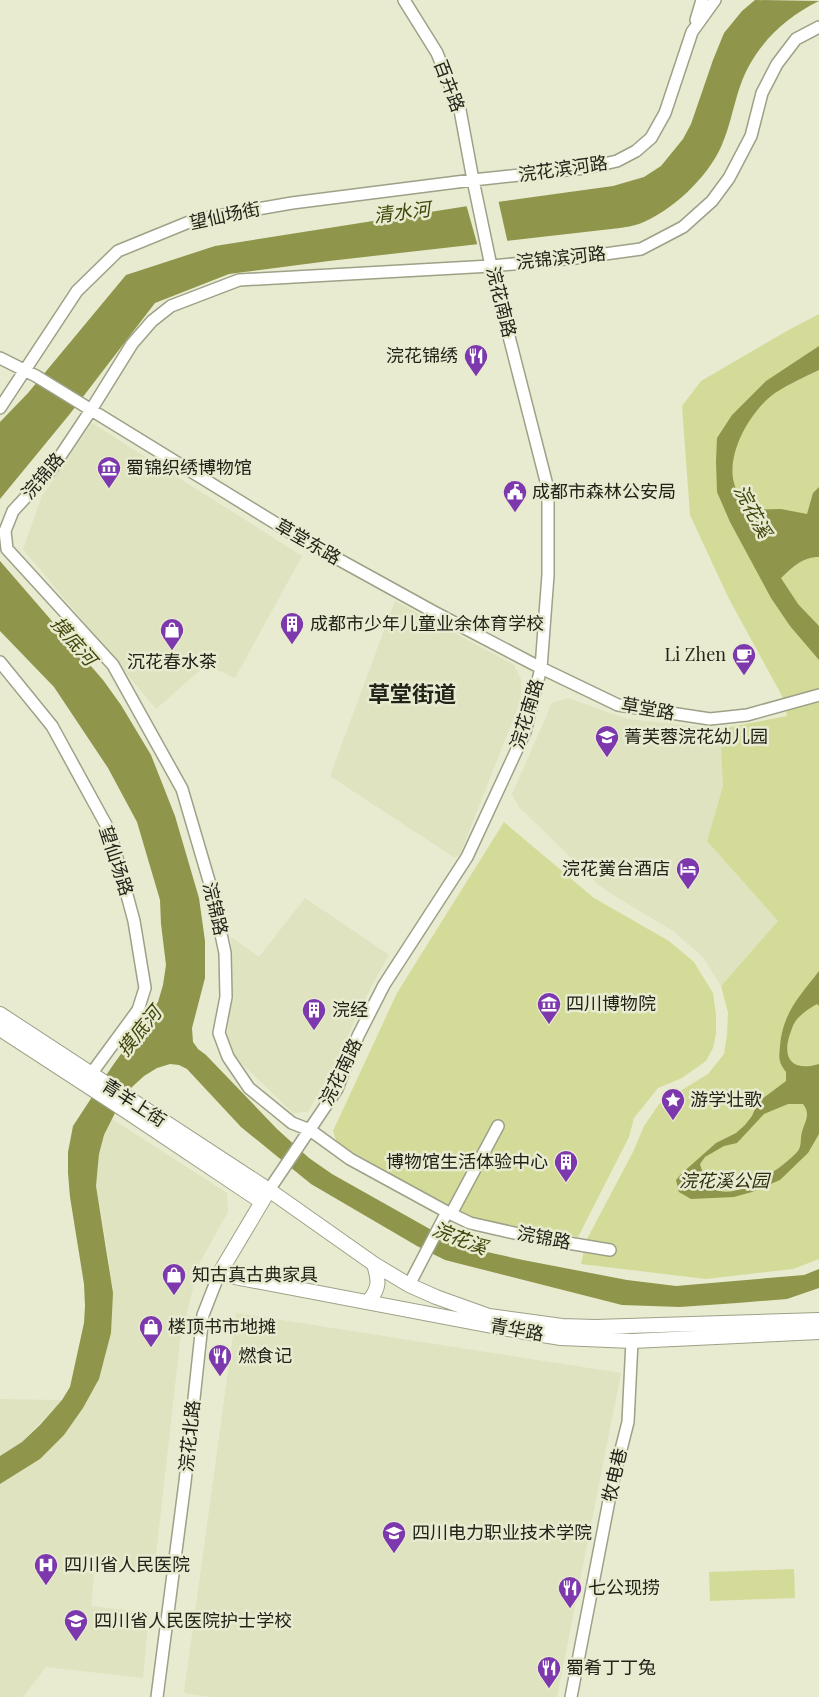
<svg xmlns="http://www.w3.org/2000/svg" width="819" height="1697" font-family="'Playfair Display','Noto Sans SC',serif">
  <rect width="100%" height="100%" fill="#e8ebd0"/>
  <path fill="#dfe3c0" d="M92,423L302,556L235,678L206,665L156,709L23,549L42,496Z
    M395,601L514,665L521,679V700L460,854L455,858L330,776Z
    M568,698L627,719L720,729L723,786L707,841L778,921L721,986L703,957L673,931L618,898L600,886L519,807L512,794L552,703Z
    M305,898L389,955L372,985L332,1069L308,1112L293,1113L240,1062L230,1049L227,1036L232,989L231,937L259,957Z
    M112,1119L227,1193L228,1212L199,1264L180,1341L154,1573L95,1566L91,1606L149,1613L143,1678L46,1667L23,1697H0V1484L40,1459L83,1408L99,1379L111,1333L109,1259L96,1186L99,1154L104,1135Z
    M236,1313L621,1373L557,1697H210L184,1693Z
    M0,1399L62,1400L22,1442L0,1456Z"/>
  <path fill="#d4db98" d="M819,314V1259L793,1269L706,1279L581,1264L586,1241L633,1152L644,1126L659,1104L708,1074L724,1054L727,1035L728,1013L721,986L778,921L707,841L723,786L720,729L787,716L782,696L728,597L690,515L682,406L701,381L785,332Z
    M504,822L594,898L669,941L694,962L713,993L716,1015V1034L713,1048L706,1061L682,1078L658,1088L634,1118L629,1137L578,1237L470,1219L337,1143L333,1131L397,993Z
    M794,1569L795,1598L710,1601L709,1572Z"/>
  <path fill="#8f954a" fill-rule="evenodd" d="M755,0L819,1C790,15 766,36 750,64C735,90 733,121 721,147C707,178 671,212 639,224C633,226 626,227 620,228L329,261L229,274L155,303L69,415L0,499V422L28,393L126,275L215,246L468,206L613,186L644,177L661,166L683,139L691,124L713,60L724,33L742,11Z
    M819,346V370C804,377 789,384 775,393C751,410 726,453 734,483C736,492 743,502 748,510L781,509L807,514L813,493L819,487V557C802,557 793,567 781,578L798,604L819,626V660L790,626L771,598L730,522L717,492L716,461L717,438L732,415L766,381Z
    M0,561L103,680L121,705L151,755L175,816L199,898L205,941V978L192,1028L193,1042L198,1049L206,1055L277,1129L309,1158L332,1174L444,1237L487,1252L523,1260L627,1280L676,1286L804,1275L819,1269V1288L787,1299L737,1303L680,1307L622,1305L445,1260L417,1246L311,1184L241,1127L187,1069L179,1065L170,1064L157,1068L144,1076L132,1087L117,1109L104,1135L99,1154L96,1186L113,1293L111,1333L99,1379L83,1408L64,1435L40,1459L0,1484V1456L22,1442L40,1425L62,1400L70,1387L84,1323L85,1306L84,1284L70,1197L68,1173V1152L73,1126L111,1068L158,1002L163,985L166,965L161,924L160,900L137,822L108,768L54,687L0,631Z
    M819,971V1006L817,1004C809,1009 800,1014 795,1022C792,1026 791,1032 789,1037C782,1062 796,1071 819,1064V1134L808,1153L780,1180L752,1192L734,1197L691,1199L679,1192L676,1180L681,1174L716,1143L736,1133L745,1125L752,1116L758,1102L786,1081V1072C778,1062 779,1058 780,1046C783,1012 800,996 819,971ZM788,1104H803C811,1114 805,1121 802,1132C800,1139 802,1145 798,1151C785,1166 741,1197 720,1191C708,1188 703,1175 700,1164L705,1157L724,1146L737,1143L764,1114Z"/>
  <path fill="#e8ebd0" d="M498,199L508,244L478,247L466,204Z"/>
  <g fill="none" stroke-linecap="round" stroke-linejoin="round">
    <g stroke="#9da187" stroke-width="14">
      <path id="minor" d="M696,20L702,0
        M0,358L36,376L298,537L434,612L541,668L618,705L710,719L747,715L819,695
        M0,408L77,291L118,251L194,220L292,203L473,180L586,168L617,161L636,151L651,138L665,113L692,32L715,0
        M0,662L52,726L110,832L134,921L145,988L138,1010L91,1074
        M269,1190L337,1089L358,1036L384,985L467,857L525,732L541,668L548,575V489L491,266L473,180L460,110L437,53L404,0
        M451,1214L498,1126
        M610,1250L532,1237L470,1223L447,1212L350,1159L310,1130L292,1123L249,1088L228,1057L219,1033L226,997L225,953L212,891L182,789L113,665L7,549L5,531L13,511L51,470L91,410L132,344L152,321L171,306L239,280L491,266L576,258L641,249L683,227L712,201L729,178L751,136L762,93L777,64L796,39L819,27
        M409,1285L447,1212
        M157,1697L185,1482L203,1315L219,1274
        M571,1697L612,1485L628,1422L632,1341"/>
    </g>
    <g stroke="#9da187" stroke-width="16">
      <path id="major" d="M0,1014L269,1190L374,1264L409,1285L436,1297L489,1316L562,1326L595,1327L819,1320
        M0,1029L126,1111L262,1202
        M269,1190L219,1274L524,1332L561,1338L632,1341L819,1332
        M368,1302C380,1288 379,1281 374,1264"/>
    </g>
    <use href="#minor" stroke="#fff" stroke-width="11"/>
    <use href="#major" stroke="#fff" stroke-width="14"/>
  </g>
  <defs>
    <g id="restaurant-pin" transform="scale(1.25)"><path d="M0 17L-7.5 6A9.5 9.5 0 1 1 7.5 6Z" fill="#7c38ac" stroke="#e8ebd0"/><path d="M-5-6h1v4h1v-4h1v4h1v-4h1v5L-1.5 .5V6h-2V.5L-5-1ZM5-6V6H3V1.5H1.5Q1.5-4 5-6Z" fill="#fff"/></g>
    <g id="museum-pin" transform="scale(1.25)"><path d="M0 17L-7.5 6A9.5 9.5 0 1 1 7.5 6Z" fill="#7c38ac" stroke="#e8ebd0"/><path d="M0-6L6-3V-2H-6V-3ZM-5-1h2V3h-2ZM-1-1h2V3h-2ZM3-1h2V3H3ZM-6 4H6V6H-6Z" fill="#fff"/></g>
    <g id="civic-pin" transform="scale(1.25)"><path d="M0 17L-7.5 6A9.5 9.5 0 1 1 7.5 6Z" fill="#7c38ac" stroke="#e8ebd0"/><path d="M-.6-6.5H3V-4.5H.6V-3L4-1V1h2V6H-6V1h2V-1L-.6-3ZM-1.2 2.5V6h2.4V2.5Z" fill="#fff"/></g>
    <g id="building-pin" transform="scale(1.25)"><path d="M0 17L-7.5 6A9.5 9.5 0 1 1 7.5 6Z" fill="#7c38ac" stroke="#e8ebd0"/><path d="M-4-6H4V6H1V3H-1V6H-4ZM-2.5-4.3h1.7v1.8h-1.7ZM.8-4.3h1.7v1.8H.8ZM-2.5-1h1.7V.8h-1.7ZM.8-1h1.7V.8H.8Z" fill="#fff"/></g>
    <g id="shop-pin" transform="scale(1.25)"><path d="M0 17L-7.5 6A9.5 9.5 0 1 1 7.5 6Z" fill="#7c38ac" stroke="#e8ebd0"/><path d="M-5-2.5h2.3a2.7 3.5 0 0 1 5.4 0H5L5.5 6h-11ZM-1.5-2.5h3a1.5 2.3 0 0 0-3 0Z" fill="#fff"/></g>
    <g id="cafe-pin" transform="scale(1.25)"><path d="M0 17L-7.5 6A9.5 9.5 0 1 1 7.5 6Z" fill="#7c38ac" stroke="#e8ebd0"/><path d="M-5.5-4.5H6V0H3Q3 3.5 0 3.5H-2.5Q-5.5 3.5-5.5 0ZM3-3.2v2h1.7v-2ZM-6 4.5H4V6H-6Z" fill="#fff"/></g>
    <g id="school-pin" transform="scale(1.25)"><path d="M0 17L-7.5 6A9.5 9.5 0 1 1 7.5 6Z" fill="#7c38ac" stroke="#e8ebd0"/><path d="M0-5L7-2L0 1L-7-2ZM-4 1L0 2.5L4 1V4Q0 6-4 4Z" fill="#fff"/></g>
    <g id="hotel-pin" transform="scale(1.25)"><path d="M0 17L-7.5 6A9.5 9.5 0 1 1 7.5 6Z" fill="#7c38ac" stroke="#e8ebd0"/><path d="M-6-4.5h1.5V1H6V5H4.5V3h-9V5H-6ZM-4 0a1.8 1.8 0 1 1 3.6 0ZM.5 0V-2.5h3Q6-2.5 6 0Z" fill="#fff"/></g>
    <g id="sight-pin" transform="scale(1.25)"><path d="M0 17L-7.5 6A9.5 9.5 0 1 1 7.5 6Z" fill="#7c38ac" stroke="#e8ebd0"/><path d="M0-6L1.8-2.2L6-1.7L2.9 1.2L3.7 5.4L0 3.3L-3.7 5.4L-2.9 1.2L-6-1.7L-1.8-2.2Z" fill="#fff"/></g>
    <g id="university-pin" transform="scale(1.25)"><path d="M0 17L-7.5 6A9.5 9.5 0 1 1 7.5 6Z" fill="#7c38ac" stroke="#e8ebd0"/><path d="M0-5L7-2L0 1L-7-2ZM-4 1L0 2.5L4 1V4Q0 6-4 4Z" fill="#fff"/></g>
    <g id="hospital-pin" transform="scale(1.25)"><path d="M0 17L-7.5 6A9.5 9.5 0 1 1 7.5 6Z" fill="#7c38ac" stroke="#e8ebd0"/><path d="M-5-5h3v3.5h4V-5h3V5h-3V1.5h-4V5h-3Z" fill="#fff"/></g>
  </defs>
  <g fill-rule="evenodd">
    <use href="#restaurant-pin" x="476" y="356"/>
    <use href="#museum-pin" x="109" y="468"/>
    <use href="#civic-pin" x="515" y="492"/>
    <use href="#building-pin" x="292" y="624"/>
    <use href="#shop-pin" x="172" y="630"/>
    <use href="#cafe-pin" x="744" y="655"/>
    <use href="#school-pin" x="607" y="737"/>
    <use href="#hotel-pin" x="688" y="869"/>
    <use href="#museum-pin" x="549" y="1004"/>
    <use href="#building-pin" x="314" y="1010"/>
    <use href="#sight-pin" x="673" y="1100"/>
    <use href="#building-pin" x="566" y="1162"/>
    <use href="#shop-pin" x="174" y="1275"/>
    <use href="#shop-pin" x="151" y="1327"/>
    <use href="#restaurant-pin" x="220" y="1356"/>
    <use href="#university-pin" x="394" y="1533"/>
    <use href="#hospital-pin" x="46" y="1565"/>
    <use href="#restaurant-pin" x="570" y="1588"/>
    <use href="#school-pin" x="76" y="1621"/>
    <use href="#restaurant-pin" x="549" y="1668"/>
  </g>
  <g text-anchor="middle" stroke-width="5" stroke-linejoin="round" paint-order="stroke">
    <g font-size="18" fill="#222319" stroke="#e8ebd0">
      <text transform="translate(449 86) rotate(69)" y="6">百卉路</text>
      <text transform="translate(563 169) rotate(-8)" y="6">浣花滨河路</text>
      <text transform="translate(225 216) rotate(-12)" y="6">望仙场街</text>
      <text transform="translate(561 258) rotate(-6)" y="6">浣锦滨河路</text>
      <text transform="translate(501 302) rotate(76)" y="6">浣花南路</text>
      <text transform="translate(43 476) rotate(-50)" y="6">浣锦路</text>
      <text transform="translate(308 542) rotate(30)" y="6">草堂东路</text>
      <text transform="translate(648 709) rotate(10)" y="6">草堂路</text>
      <text transform="translate(527 714) rotate(-73)" y="6">浣花南路</text>
      <text transform="translate(116 861) rotate(72)" y="6">望仙场路</text>
      <text transform="translate(215 909) rotate(77)" y="6">浣锦路</text>
      <text transform="translate(341 1072) rotate(-64)" y="6">浣花南路</text>
      <text transform="translate(134 1103) rotate(33)" y="6">青羊上街</text>
      <text transform="translate(544 1238) rotate(11)" y="6">浣锦路</text>
      <text transform="translate(517 1330) rotate(10)" y="6">青华路</text>
      <text transform="translate(190 1436) rotate(-84)" y="6">浣花北路</text>
      <text transform="translate(615 1475) rotate(-77)" y="6">牧电巷</text>
    </g>
    <g font-size="18" fill="#222319" stroke="#e8ebd0" text-anchor="start">
      <text x="458" y="362" text-anchor="end">浣花锦绣</text>
      <text x="126" y="474">蜀锦织绣博物馆</text>
      <text x="532" y="498">成都市森林公安局</text>
      <text x="310" y="630">成都市少年儿童业余体育学校</text>
      <text x="726" y="661" text-anchor="end">Li Zhen</text>
      <text x="172" y="668" text-anchor="middle">沉花春水茶</text>
      <text x="624" y="743">菁芙蓉浣花幼儿园</text>
      <text x="670" y="875" text-anchor="end">浣花黉台酒店</text>
      <text x="566" y="1010">四川博物院</text>
      <text x="332" y="1016">浣经</text>
      <text x="690" y="1106">游学壮歌</text>
      <text x="548" y="1168" text-anchor="end">博物馆生活体验中心</text>
      <text x="192" y="1281">知古真古典家具</text>
      <text x="168" y="1333">楼顶书市地摊</text>
      <text x="238" y="1362">燃食记</text>
      <text x="412" y="1539">四川电力职业技术学院</text>
      <text x="64" y="1571">四川省人民医院</text>
      <text x="588" y="1594">七公现捞</text>
      <text x="94" y="1627">四川省人民医院护士学校</text>
      <text x="566" y="1674">蜀肴丁丁兔</text>
    </g>
    <g font-size="18" font-style="italic" fill="#2c2e0d" stroke="#e8ebd0">
      <text x="724" y="1187">浣花溪公园</text>
    </g>
    <g font-size="19" font-style="italic" fill="#42460b" stroke="#e8ebd0">
      <text transform="translate(402 212) rotate(-7)" y="7">清水河</text>
      <text transform="translate(753 511) rotate(62)" y="7">浣花溪</text>
      <text transform="translate(74 641) rotate(49)" y="7">摸底河</text>
      <text transform="translate(139 1031) rotate(-51)" y="7">摸底河</text>
      <text transform="translate(460 1238) rotate(21)" y="7">浣花溪</text>
    </g>
    <g font-size="22" font-weight="bold" fill="#222319" stroke="#e8ebd0">
      <text x="412" y="702">草堂街道</text>
    </g>
  </g>
</svg>
